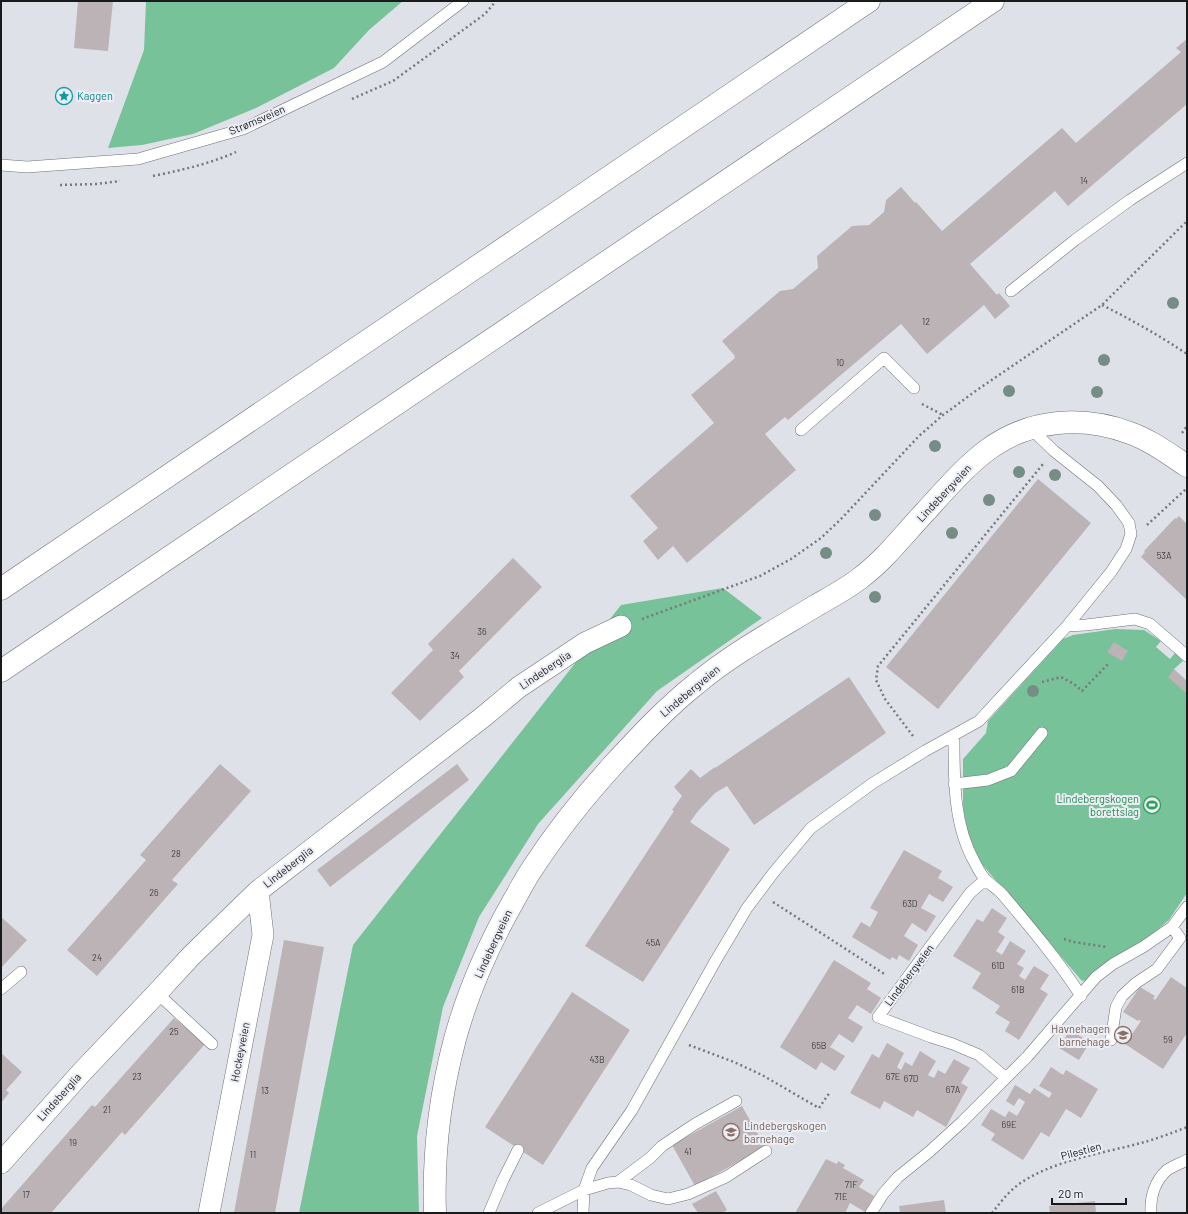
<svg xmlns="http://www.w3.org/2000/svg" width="1188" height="1214" font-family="Barlow,sans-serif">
  <rect width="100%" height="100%" fill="#dfe1e9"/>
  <path fill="#77c298" d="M146,1H403L369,30L334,68L256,108L193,134L142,145L108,148L144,50Z
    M723,588L762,618L657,691L538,824L479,917L443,1007L417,1136L419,1213H299L353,945L621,605Z
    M1115,629L1144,630L1161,641L1156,647L1170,659L1175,653L1183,661L1174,669L1187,694V893L1169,920L1150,936L1132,947L1102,968L1088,980L1082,981L980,862L967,831L963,806V759L986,733L988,721L1063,639L1073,635Z"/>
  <path fill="#bcb3b6" d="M78,1H113L108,51L74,48Z
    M1187,39V104L1068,206L1055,191L970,264L997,295L999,293L1010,306L995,319L984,305L927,354L901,324L788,420L785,417L765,434L796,470L687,563L673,546L658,560L643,541L658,528L630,496L714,423L691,395L735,358L734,357L735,356L722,341L780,291L793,289L818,268L817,256L852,226L869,225L884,212L886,200L901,187L915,203L916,202L942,231L1062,128L1076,143L1181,52L1176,48Z
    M1038,479L1091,523L938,709L886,667Z
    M1179,516L1187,524V600L1141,557L1145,552L1144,551L1175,518L1176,519Z
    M513,558L542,587L459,671L464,677L420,721L391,693L433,650L428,644Z
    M1114,642L1128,651L1122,661L1107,652Z
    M1174,669L1187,681V694L1168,677Z
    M849,677L886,733L754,825L727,786L715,793L698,811L690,822L730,849L643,982L585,946L674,811L672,810L682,796L674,787L691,769L700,778L715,767V768Z
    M220,764L251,791L172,880L178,884L97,976L67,950L146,860L140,855Z
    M457,764L469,780L330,887L317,870Z
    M904,850L942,871L938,878L953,887L943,902L929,894L921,908L936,916L926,932L912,923L904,936L918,945L909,961L899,955L897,960L892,957L890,960L852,937L861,922L870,927L878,912L870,908Z
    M992,908L1007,918L998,932L1005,937L996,951L1002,955L1010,941L1026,951L1017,964L1024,968L1019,976L1025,980L1034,966L1049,975L1040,989L1048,994L1019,1040L1005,1031L1010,1022L995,1013L1000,1006L972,988L981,973L953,956L977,919L983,922Z
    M1,917L27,940L1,968Z
    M284,940L324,947L275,1213H234Z
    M834,960L871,983L867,989L881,998L871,1014L857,1005L848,1018L863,1027L853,1043L839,1034L830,1047L845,1056L835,1071L821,1062L816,1070L780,1047Z
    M1171,977L1187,988V1033L1163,1069L1125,1044L1141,1021L1139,1020L1138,1021L1123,1012L1140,987L1155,996L1153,998L1155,1000Z
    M572,992L630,1030L543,1165L485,1127Z
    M174,1018L205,1044L125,1135L122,1132L51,1213H1V1209L92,1105L95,1107Z
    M1070,1030L1090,1042L1079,1060L1059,1048Z
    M887,1043L904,1053L897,1067L901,1070L905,1062L912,1066L920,1051L936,1061L928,1075L934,1078L938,1070L945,1074L954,1059L970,1068L961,1083L968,1087L946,1127L917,1110L913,1117L884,1101L880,1109L850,1093L872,1054L879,1058Z
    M1,1053L22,1072L6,1090L9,1093L1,1103Z
    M1051,1067L1063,1075L1066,1070L1098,1089L1081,1118L1066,1109L1049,1137L1041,1132L1023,1160L991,1140L995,1134L981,1125L991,1109L1005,1117L1009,1111L1017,1116L1025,1102L1019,1098L1014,1106L1006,1101L1015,1085L1030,1094L1034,1088L1049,1098L1052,1093L1039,1086Z
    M742,1106L765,1147L695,1186L672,1145Z
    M826,1159L837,1164L838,1161L845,1165L843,1168L864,1180L859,1187L874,1196L865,1212L850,1203L845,1213H795Z
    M716,1191L727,1210L722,1213H698L692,1204Z
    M944,1200L946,1213H900L899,1206Z
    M1095,1201L1096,1213H1050L1049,1206Z"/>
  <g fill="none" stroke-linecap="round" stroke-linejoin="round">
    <g stroke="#6f7178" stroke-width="12">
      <path id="service" d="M1,165L27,167L138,159L243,129L383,62L463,1
        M1011,291L1075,240L1130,200L1187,163
        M801,430L884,358L914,388
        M1067,626L1086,625L1135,619L1150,624L1187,656
        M954,736C954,778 953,825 975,863C978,869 982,877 987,881C992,886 998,889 1003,895C1030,927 1058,960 1081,996
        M954,784L988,780L1011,771L1042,733
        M985,880L970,893L878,1017L931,1037L953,1044L979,1055L1006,1078
        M1,989L21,972
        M157,993L212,1044
        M1111,1040L1116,1007L1122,996L1136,983L1157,969L1180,938L1172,927
        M618,1182L650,1158L662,1146L695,1124L736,1101
        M489,1213L503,1180L518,1150
        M538,1213L584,1190L608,1183L618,1182L631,1185L651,1195L668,1199L688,1194L726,1177L766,1151
        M583,1213L584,1190L592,1168L632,1110L716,960L747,908L774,872L811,828L873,783L925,751L979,721L1067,626L1111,572L1126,549L1131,534L1129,523L1116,505L1098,486L1054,451L1030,428
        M871,1213L883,1194L898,1177L929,1152L962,1122L1027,1057L1096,977L1113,964L1143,947L1172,927L1187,907
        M1151,1213C1150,1197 1155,1181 1167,1170C1173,1166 1181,1163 1187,1160"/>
    </g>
    <g stroke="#6f7178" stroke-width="22">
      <path id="minor" d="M1,1163L81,1073L157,993L191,956L258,891L483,717L519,687L585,643L621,626
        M209,1213L263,935L258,891"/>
    </g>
    <g stroke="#6f7178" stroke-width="23">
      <path id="tertiary" d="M435,1213C433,1155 440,1095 455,1039C468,991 489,944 514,900C520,890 525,879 532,869C556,832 584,797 614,764C640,736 666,708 696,684C733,653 776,630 817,605C831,597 846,589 859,579C885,560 904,534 926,511C945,490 964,468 986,451C1028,419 1082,415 1130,433C1150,440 1169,454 1187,466"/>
    </g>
    <g stroke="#6f7178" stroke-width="23">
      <path id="motorway" d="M1,589L869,1
        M1,671L993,1"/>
    </g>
    <path stroke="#78797e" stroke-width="2.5" stroke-dasharray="2 3" stroke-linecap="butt" d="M352,99L393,81L485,14L496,1
      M153,176C182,170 209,164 236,152
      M60,185L97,184L120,181
      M1102,305C1132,320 1160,336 1187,354
      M922,404L943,415
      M1182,433L1187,426
      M1147,525L1186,489
      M642,619L760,576L791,559L821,538L841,519L919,436L943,415L977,390L1102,305L1187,221
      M1042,682L1061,677L1074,684L1082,691L1109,663
      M913,736L885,699L876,680L878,666L1043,464
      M773,902L886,975
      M1064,939L1074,942L1106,947
      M689,1045L734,1062L762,1075L819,1108L830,1092
      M992,1213C1000,1203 1008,1192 1019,1184C1054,1160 1100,1154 1141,1143C1156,1139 1172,1133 1187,1127"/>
    <use href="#service" stroke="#fff" stroke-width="11"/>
    <use href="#minor" stroke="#fff" stroke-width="21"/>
    <use href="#tertiary" stroke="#fff" stroke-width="22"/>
    <use href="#motorway" stroke="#fff" stroke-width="22"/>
  </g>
  <g fill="#758d85">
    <circle cx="1173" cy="303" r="6"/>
    <circle cx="1104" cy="360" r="6"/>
    <circle cx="1009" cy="391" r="6"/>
    <circle cx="1097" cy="392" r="6"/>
    <circle cx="935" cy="446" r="6"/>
    <circle cx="1019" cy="472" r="6"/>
    <circle cx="1055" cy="475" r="6"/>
    <circle cx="989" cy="500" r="6"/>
    <circle cx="875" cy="515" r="6"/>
    <circle cx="952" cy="533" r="6"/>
    <circle cx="826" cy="553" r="6"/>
    <circle cx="875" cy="597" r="6"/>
    <circle cx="1033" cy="691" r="6"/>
  </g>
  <defs>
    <g id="sight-ring" transform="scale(0.9)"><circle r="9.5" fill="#eceef6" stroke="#0f9aa8" stroke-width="1.5"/><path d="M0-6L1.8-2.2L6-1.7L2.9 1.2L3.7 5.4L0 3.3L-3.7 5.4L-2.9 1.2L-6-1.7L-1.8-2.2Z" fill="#0f9aa8"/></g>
    <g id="stadium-ring" transform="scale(0.9)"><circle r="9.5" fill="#eceef6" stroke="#2e9e5b" stroke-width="1.5"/><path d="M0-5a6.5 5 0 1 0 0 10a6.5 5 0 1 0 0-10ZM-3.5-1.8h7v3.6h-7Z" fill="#2e9e5b"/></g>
    <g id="school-ring" transform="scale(0.9)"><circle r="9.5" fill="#eceef6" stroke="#8d6e63" stroke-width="1.5"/><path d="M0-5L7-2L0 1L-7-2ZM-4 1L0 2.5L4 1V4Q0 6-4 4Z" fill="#8d6e63"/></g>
  </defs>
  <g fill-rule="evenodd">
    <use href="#sight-ring" x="64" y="96"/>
    <use href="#stadium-ring" x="1152" y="805"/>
    <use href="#school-ring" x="1123" y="1035"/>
    <use href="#school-ring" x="731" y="1132"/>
  </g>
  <g text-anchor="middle" stroke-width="4" stroke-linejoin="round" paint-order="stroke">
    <g font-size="9" fill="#424042">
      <text x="1084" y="184">14</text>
      <text x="926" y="325">12</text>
      <text x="840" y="366">10</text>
      <text x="1164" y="559">53A</text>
      <text x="482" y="635">36</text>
      <text x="455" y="659">34</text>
      <text x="176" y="857">28</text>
      <text x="154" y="896">26</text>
      <text x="910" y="907">63D</text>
      <text x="653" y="946">45A</text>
      <text x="97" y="961">24</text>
      <text x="998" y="969">61D</text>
      <text x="1018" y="993">61B</text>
      <text x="174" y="1035">25</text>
      <text x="1168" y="1043">59</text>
      <text x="819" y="1049">65B</text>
      <text x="597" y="1063">43B</text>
      <text x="137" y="1080">23</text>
      <text x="893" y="1080">67E</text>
      <text x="911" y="1082">67D</text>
      <text x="953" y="1093">67A</text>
      <text x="265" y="1094">13</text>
      <text x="107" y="1113">21</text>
      <text x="1009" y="1128">69E</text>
      <text x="73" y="1146">19</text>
      <text x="688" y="1155">41</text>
      <text x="253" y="1158">11</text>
      <text x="851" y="1188">71F</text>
      <text x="26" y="1198">17</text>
      <text x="841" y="1200">71E</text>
    </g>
    <g font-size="11" fill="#0d838f" stroke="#eceef6" text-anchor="start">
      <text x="77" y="100">Kaggen</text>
    </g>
    <g font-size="11" fill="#191a1c" stroke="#eceef6">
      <text transform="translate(257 120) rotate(-23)" y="4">Strømsveien</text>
      <text transform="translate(944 493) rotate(-47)" y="4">Lindebergveien</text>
      <text transform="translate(545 670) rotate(-34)" y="4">Lindeberglia</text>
      <text transform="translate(690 691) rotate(-40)" y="4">Lindebergveien</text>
      <text transform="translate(288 867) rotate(-38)" y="4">Lindeberglia</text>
      <text transform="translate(493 944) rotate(-65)" y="4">Lindebergveien</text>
      <text transform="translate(909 975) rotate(-53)" y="4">Lindebergveien</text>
      <text transform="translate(240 1052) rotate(-79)" y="4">Hockeyveien</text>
      <text transform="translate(59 1097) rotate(-48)" y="4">Lindeberglia</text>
      <text transform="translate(1081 1151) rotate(-15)" y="4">Pilestien</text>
    </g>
    <g font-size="11" fill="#27864d" stroke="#eceef6" text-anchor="end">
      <text x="1139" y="803">Lindebergskogen<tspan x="1139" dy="13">borettslag</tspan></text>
    </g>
    <g font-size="11" fill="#785e54" stroke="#eceef6" text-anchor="end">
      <text x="1110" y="1033">Havnehagen<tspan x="1110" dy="13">barnehage</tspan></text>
      <text x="744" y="1130" text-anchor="start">Lindebergskogen<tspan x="744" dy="13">barnehage</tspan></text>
    </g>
  </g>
  <rect width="1188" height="1214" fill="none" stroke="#191a1c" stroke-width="4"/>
  <path d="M1052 1198v6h74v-6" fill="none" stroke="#191a1c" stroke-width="2"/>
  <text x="1058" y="1198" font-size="12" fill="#191a1c" stroke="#eceef6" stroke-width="3" paint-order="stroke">20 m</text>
</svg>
